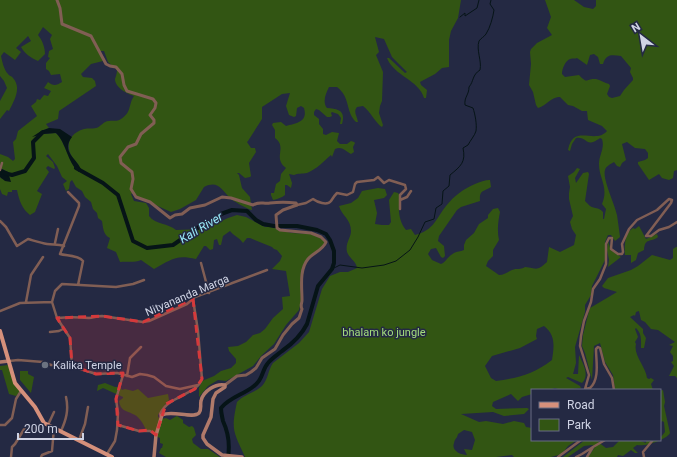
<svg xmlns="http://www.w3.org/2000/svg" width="677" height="457" font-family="Roboto,sans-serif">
  <rect width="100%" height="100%" fill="#242943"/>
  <path fill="#325513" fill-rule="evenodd" d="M0,0H461L458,18L451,31L449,40V67L442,68L435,74L420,82L421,85L427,90L426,98H424C419,80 394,76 387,58H389L405,73L407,72L392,57L384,39L375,37L379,52L376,55L383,72L382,101L380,106L379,113L383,125L382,127C377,125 370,111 363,106L357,107C353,112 357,116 358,122H356C345,111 351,98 337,87H329C326,93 322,102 327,108C338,109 346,110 342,124H340L341,118L338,114L332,112L331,113L332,116L330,117H327L319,110L316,109L314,112V115L319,119V124L323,129V134L326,135L332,132L339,133L337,141L340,144H347L351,141L354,142L355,143L353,147L354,152L351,154C345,151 342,146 335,149L332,157L331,155C324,161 317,169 307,173C302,174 298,173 294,175L289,174L292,183L291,188L287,185H285C285,187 285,194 285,195C283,197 275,200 273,200L271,195V193H274L276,184L280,181L281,174L286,168C272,157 288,148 275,138V130L272,125L273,123L281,122L286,126C297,123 308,122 304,108L301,106L297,108L296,116L294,117L289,115L286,106L290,93L282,94L262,107V119L248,141L247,142L251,148H255L256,152L249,163L251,176L250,177L245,178L239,173H237L239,175L242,188L250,197L252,210C249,210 233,201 230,198C221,189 218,180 204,187L196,200L180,209L171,212L138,197L133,193L131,194L134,201L146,203L149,208V216C156,225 168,223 176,230L205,229L228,218L237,215L246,217L265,227H271L291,233L312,234L324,240L325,244L304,264L301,301L299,310L286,325L274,344L261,356L253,366L226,381L218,380L208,386L199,397V388L202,381L214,376L221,371L231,368L236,363V359L229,351L228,347L238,346L246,342L253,335L260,333L265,329L273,318L283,309L282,297L290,296L286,271L272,269L280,261L282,256L277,250L274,249L272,247L250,238H247L243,243C239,237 234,236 230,231L223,236L221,245H219L217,239L214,240L213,249L210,250L206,246H204L196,259C175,254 171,260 154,269L141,260C134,263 127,261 120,262L116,252L107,248L110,238C103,235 103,227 102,221L98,218L97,213L93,209L91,202L85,197L82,191L76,187L72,180L70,182L69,189L66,191L63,184L67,181L62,177L57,166L48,154L46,156L53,162L55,168L54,169L48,166L46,168L49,172L37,191L42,194L35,212L30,215C22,209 19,200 17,190H12V192H8L7,196L2,194L0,189V177L2,179L8,172L0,168V154L8,157L13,161L15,159L13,142L16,139L18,131L37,116L31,106L36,102L37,99L40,100L44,95L48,96L51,91L44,88L48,82C53,86 56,86 62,82L60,74L51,75L49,71L46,69V63L50,58L48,57L49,51L53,49L50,39L52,35L43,27L38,35C42,40 45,47 45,54L38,61C31,58 25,54 21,47L31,41L28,36L16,48L21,52L15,60L4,52L1,56C2,61 4,70 8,74C9,76 12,76 13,78C22,88 14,101 9,111L7,110L0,119V101L7,88L4,81L0,76ZM100,51H104L108,62L117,70C117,73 116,76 115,79C115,88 128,94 134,96C128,105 132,112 121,119C116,122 114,120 109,121C103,121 101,127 96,128C92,129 88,128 84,129C64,135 65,153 79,165L72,163L59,135L55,133L43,134L41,131L49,128L46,124L58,119L59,111L96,86L95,81L92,78L83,77L81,74L91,64L103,61Z
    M545,0H574L584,7L593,9L596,6V0H677V170L674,171L673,178L669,180L662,178L659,174L649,180L638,164V162L645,160L648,158V153L645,149L635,148L627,142L622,144L626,160L622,163L620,167L617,166L614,162C611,164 606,166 605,170C602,178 615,205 617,215C618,222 619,229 620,237L615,241L611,235H608L605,242V260L592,286L591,295L585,305V312L575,347L576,363L573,374H578L579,355C583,364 590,375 582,383L568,377L566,378L580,386L581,388L561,390L555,388L549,390H532V394L522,397L518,401L511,394L493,402L492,406L496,409L527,408L529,409L524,414L504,416L493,412L461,414L479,422L486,421L503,424L514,421L524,423L526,427L532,428V440H577L568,446L562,454L551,457H514L512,455L496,457H245C233,431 231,430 237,402C243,395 254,393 262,386C268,380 268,370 273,363L299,343L309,332L322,289L330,276L340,272H348L357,268C356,261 349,258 347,252C345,243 351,238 351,231C351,219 342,216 339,206L351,203L358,198L362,191L378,188L385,189L387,195L384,198L374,200L377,213L375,224L382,225H389L391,222L389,200L394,192L398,193L400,196C398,208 398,220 406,230L411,229L415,235C434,230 435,220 446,206C454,196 463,189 475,184C480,182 485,180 490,180L491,187C483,192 479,190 480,201L461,207L457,210L439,236L438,241L444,246L445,256L443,258L441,257L436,248L431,249L428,254L432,260L441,264C446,262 448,256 454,253C457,251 460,252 464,250V245L466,240L474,233L479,224L488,218V215L493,209L498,208L500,212C498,222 497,231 499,240L493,250V256L488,261L486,266L499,275C504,275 507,272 512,270C517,268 520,270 525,267C537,268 536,272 547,262L549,247L560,252L574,245L576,235L572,229L570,222L573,216L569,199V193L570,187L568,176L574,172L577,168L580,169L575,178L576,183L583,173L588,172L589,174L585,201L590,206C595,209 599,207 603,212V219H604L606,209L602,204C609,187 599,179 599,164C599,155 605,148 602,139L600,138C585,149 588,136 576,138L572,144L570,151L568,150C573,123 595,145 607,131L602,126L588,120L587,111H582L573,106L568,105L560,97C552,96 546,106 538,108L536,105L533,92L529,85L531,64L530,52L531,49L537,43L552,35L547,28L551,17ZM594,54L598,57L600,64H603C606,53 613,55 621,56L631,68L630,72L633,78V80L624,90L620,96L612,98L609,97L607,94L610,86L609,84C605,83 600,80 596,79C586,78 588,85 579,75L565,77L562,74C562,69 565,61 570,59C573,58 575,59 577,58L587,65L590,55ZM544,326C556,335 554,347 552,360C534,374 518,378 496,381L491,378L485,366L492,356L520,348L537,339L536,336L537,329ZM464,430L472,432L475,440L472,450L464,449L467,455C461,455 451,451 454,443C455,438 457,439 458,434Z
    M639,226L646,239L657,234L658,237C651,243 645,237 644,250L638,253L636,260L631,263V255H625C624,246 625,233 633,228L635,229Z
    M608,241L611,250L621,257L608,267L609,260L607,250Z
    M676,247H677V378L675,376H669L674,366L671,362L673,361V356L670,352L673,346L669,345L675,342L658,330L651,329L645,322L641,320L639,311L636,312L635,316L634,315L630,317L643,329V333L646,338L644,348H641C641,340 642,334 636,328L635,329L638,337L635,342L636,344C633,355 646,367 647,378L649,379L651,378L654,380L651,384L653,390H615L613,375L605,362L600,343L594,346L592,380L585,353L582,346L583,335L589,311L590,308L617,292L604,288L602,286L608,278L631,270L638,266L652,255L670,260L673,258V249Z
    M8,365L20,392L16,396L9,394L2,370H0V366Z
    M20,371H28V374L34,377L31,393L20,380Z
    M105,383L115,387H120L122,390L125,389L133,391L138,389L148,398L168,394L169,400L165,405L163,412L158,414V417L161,419L166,418L170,420L175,417L177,416L183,420V423L189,427L192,426L194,428L196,435L192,439L193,443L201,449H208L220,457H166L159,453L161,448H162L163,444L160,443V438L153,435L152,432L146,430C144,425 140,418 135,415C126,410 121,412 119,401L123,398V397L103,388L97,391L98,385Z
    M663,390L665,402L664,406L670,433C666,440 645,447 637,445L633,448L638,453H635L631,450L623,456L618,455L617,457H588L595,447L592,445L584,446L568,457H563L585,440H601L598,442L606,448L613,447L620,440H638L646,443V440H660V438L665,432L664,422L662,421L660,424V391Z"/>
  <path fill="#061417" d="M49,128L60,129L72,137C61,151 76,158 81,169L79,172C67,162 67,144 56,133L43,134L32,137L41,131Z
    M0,168L8,172L11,182L5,181L0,177Z"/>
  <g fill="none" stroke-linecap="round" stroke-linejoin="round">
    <path stroke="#061417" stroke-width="1" d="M460,17L465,13V16L477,8L479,0
      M332,269L340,265L362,268L384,265L396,261L410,250L418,237L425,222L434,219L436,208L442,204L443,191L449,186L450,175C461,166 466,162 463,148L468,145C470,141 475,135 476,131C477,124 475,114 473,108L465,105C464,97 469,95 469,87C474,81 472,75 480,70C482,61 476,50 479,41C481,38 484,37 486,34C490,28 493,17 494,10L490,4L491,0"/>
    <path stroke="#061417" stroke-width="4" d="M76,168L103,183L118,195L133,241L147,248L173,245L199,227H204L221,214L232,210L247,211L256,220L263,224L274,226H297L317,230L326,234L330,240L334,251V263L332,269L318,286L307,324C301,336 292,344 282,351C277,355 272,358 268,363C261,371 264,379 254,386C243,395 230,397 221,408C221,413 222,416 223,421C228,432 230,445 228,457
      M0,172L12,175L25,171L34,158L33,142L43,132"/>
    <path stroke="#815e54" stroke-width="2.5" d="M0,170L2,163
      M68,192L79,203V206L60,254C67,256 78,255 83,261L78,285
      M400,200L407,197L411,191
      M297,205L306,203L313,199C317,202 327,206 331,201C333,198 334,196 337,193L347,195L353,192L355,184L357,182L374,180L378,177L384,183L389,180L405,185L406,189L400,195V209
      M0,221L6,227L17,246L28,239C35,241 41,243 47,244C53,245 58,244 64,246
      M55,243L58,229
      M201,263L209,293
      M26,302L31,275L43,257
      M52,302L57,318C68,317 78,317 89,318C93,318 97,316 102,316L143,322L149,321L187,304L195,297L267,270
      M52,302L55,291L62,284L116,287L133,284L144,280
      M0,311L20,303L52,302
      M57,318L70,338L72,366
      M50,332L59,331L63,329
      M9,361L18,360L43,362L51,365H68L96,374L117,373L132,377L140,374L147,375L154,377L166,386L175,388L180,389L198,385
      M127,376L130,358L141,347
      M614,390L612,378L604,364L600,348L598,347L596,349C596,361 600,379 590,388L585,389L589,375L580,346L581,336L584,321L591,302L593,289L600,279L606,264V244L609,238H612L611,249L618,254H622L623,252L622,244L629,229L637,220L657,210L669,199L672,200L671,203L646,236H651L659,230L669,227L677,222
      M161,417L160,414C168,396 197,395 202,379L198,331L193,299
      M0,425H5L12,418L16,399L21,391
      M48,425L54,412
      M118,425L139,431H150L156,435
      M61,431C66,420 69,410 66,397
      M79,440L85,424L88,407
      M593,447L605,440
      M107,454L115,441L117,430L118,413L116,399L123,375
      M11,457L12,447L15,444L26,426L38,429L44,423
      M41,457L42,455L52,451L54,428
      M558,457L581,440
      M576,457L582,454L593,447L587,457
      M644,457L643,452L653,440"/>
    <path stroke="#815e54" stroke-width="3" d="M57,0L60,8L62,24L91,36L106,64L110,66L116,67L122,74L124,85L127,91L153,99L156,103L155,108L150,115L154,120V123L141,134L136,144L128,147L120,157L121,163L132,172L133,179L131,189L136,197L150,202L170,218L175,215L182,214L190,208L205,205L222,197L231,198L253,205C259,201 263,204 270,203C279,202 287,202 296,203L297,205
      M225,385L237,376L246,375L251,372L256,368L262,358L275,349L283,335L292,324L299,318L302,309C300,305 302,304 302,300C302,287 299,270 308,259C313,253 323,250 326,242L321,237L311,233L280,230L277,228L276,215L283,210L297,205"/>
    <path stroke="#b17a6a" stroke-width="3.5" d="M0,362L9,361
      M154,457L156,435L162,415C172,410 193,419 199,413C202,409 200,405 201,401C203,391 216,383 225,385V387L216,393L213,399L211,417L203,435V438L207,444L222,455L242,457"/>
    <path stroke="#d6907b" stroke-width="4" d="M0,331L15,383L35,407L44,423L112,457"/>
  </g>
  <path fill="#d5393b" fill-opacity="0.2" stroke="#d5393b" stroke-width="3" stroke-dasharray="8 5" stroke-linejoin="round" d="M193,299L202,379L195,389L166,404L156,435L150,430L139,431L118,425L116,399L123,373L96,374L72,366L70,338L57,318L102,316L143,322Z"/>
  <circle fill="#6b7280" stroke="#242943" stroke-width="1.5" cx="45" cy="365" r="4"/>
  <g text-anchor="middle" stroke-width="3" stroke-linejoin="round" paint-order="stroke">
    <g font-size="11" fill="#cfd3e4" stroke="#242943">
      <text transform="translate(187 295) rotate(-23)" y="4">Nityananda Marga</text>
    </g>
    <g font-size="11" fill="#a3dc7d" stroke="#242943">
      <text x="384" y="336">bhalam ko jungle</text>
    </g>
    <g font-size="11" fill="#cfd3e4" stroke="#242943" text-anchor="start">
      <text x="53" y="369">Kalika Temple</text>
    </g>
    <g font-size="12" font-style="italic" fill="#99ecfa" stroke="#242943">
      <text transform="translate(201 228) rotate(-31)" y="4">Kali River</text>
    </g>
  </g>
  <rect x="531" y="389" width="130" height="52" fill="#242943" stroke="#686d83"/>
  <rect x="539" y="402" width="20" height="6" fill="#d6907b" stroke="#686d83"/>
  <text x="567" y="409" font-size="12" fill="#cfd3e4">Road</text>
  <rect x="539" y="419" width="20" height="12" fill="#325513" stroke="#686d83"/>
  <text x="567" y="429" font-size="12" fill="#cfd3e4">Park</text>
  <g transform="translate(641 36) rotate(329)" stroke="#242943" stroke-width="3" paint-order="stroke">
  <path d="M0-3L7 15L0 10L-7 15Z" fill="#cfd3e4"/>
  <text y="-6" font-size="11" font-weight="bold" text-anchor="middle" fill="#cfd3e4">N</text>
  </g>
  <path d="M18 433v6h65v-6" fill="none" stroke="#cfd3e4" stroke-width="2"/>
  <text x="24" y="433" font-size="12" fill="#cfd3e4" stroke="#242943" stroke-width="3" paint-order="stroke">200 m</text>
</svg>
